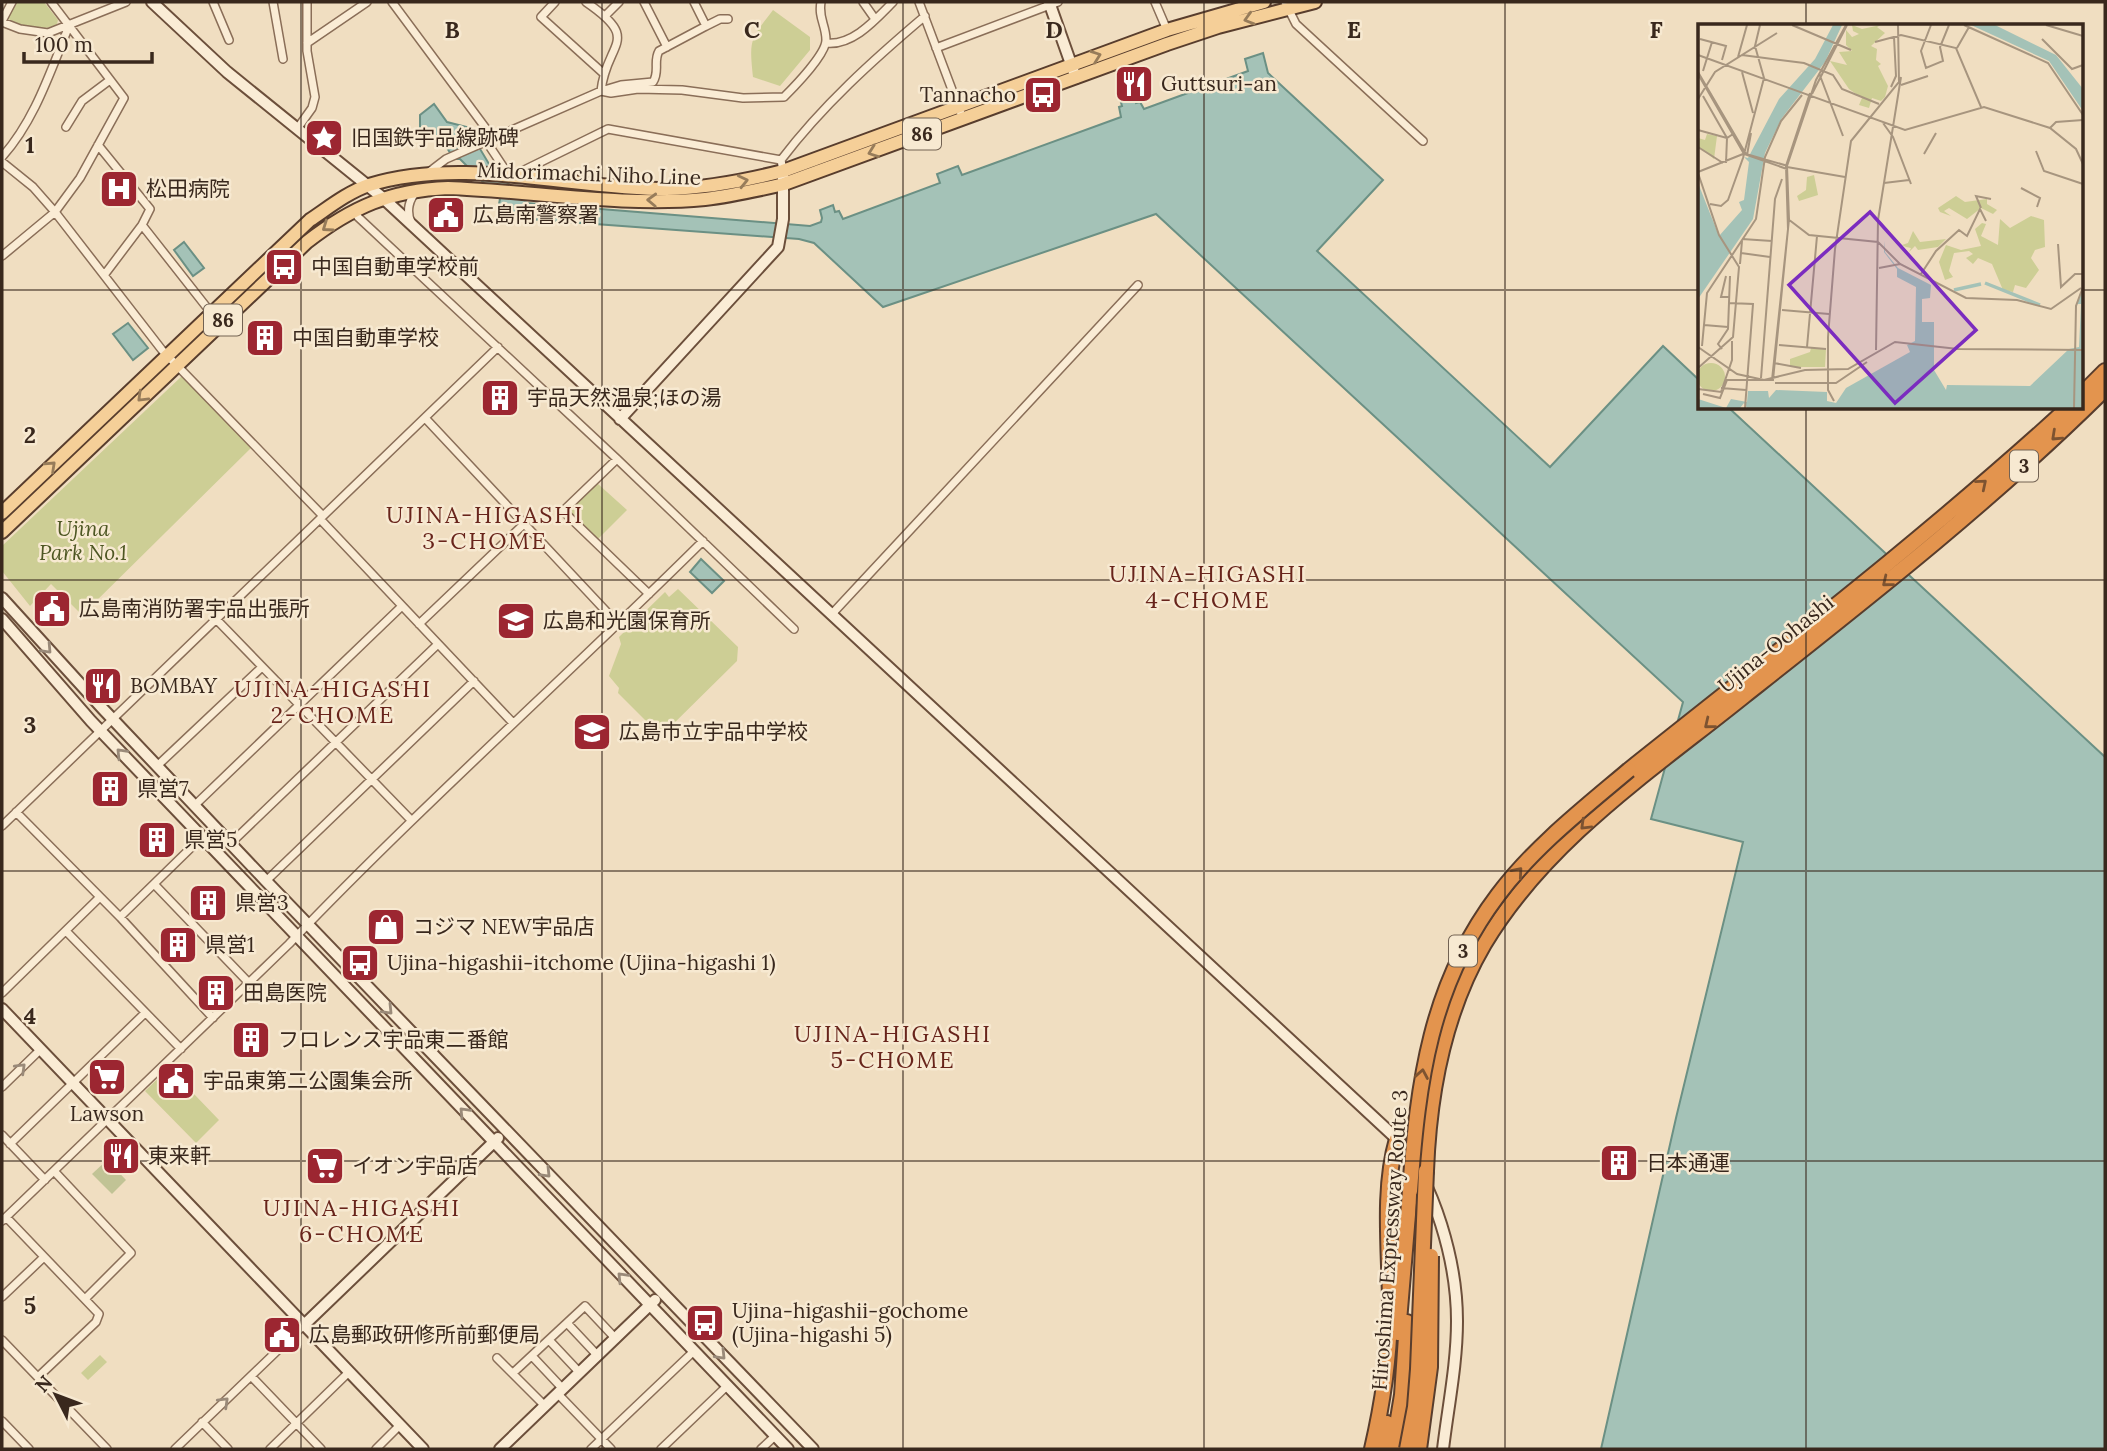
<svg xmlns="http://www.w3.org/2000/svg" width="2107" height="1451" font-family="Lora,'Noto Sans JP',serif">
  <rect width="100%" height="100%" fill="#f0dec1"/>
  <path fill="#cdce95" d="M15,2H44L58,20L57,24C42,33 23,26 8,19L6,16Z
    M773,10L810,37V50L780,86L753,77C749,39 750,40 773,10Z
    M182,376L251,448L82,615L51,584L30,606L2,571V546Z
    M597,483L627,510L597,540L570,514V509Z
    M678,589L738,647L737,661L661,736L618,693L619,688L609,676L621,644L619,637L665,592L669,597Z
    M169,1068L219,1120L196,1143L145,1091Z
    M100,1355L107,1362L88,1380L81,1373Z"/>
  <path fill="#c1c395" d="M107,1160L126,1180L112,1194L92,1174Z"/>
  <path fill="#a4c2b7" stroke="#6b9084" stroke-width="2" d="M1263,53L1268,73L1383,180L1317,251L1550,467L1663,346L1699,380V408H1729L2105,757V1449H1601L1676,1118L1743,842L1651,819L1683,702L1156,214L883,307L814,243L799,239L514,218L499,204L500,199L460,159H454L442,140L420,133V115L434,104L447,122L467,127L489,164L527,203L810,226L821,222L822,218L820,210L833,205L835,212L839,211L843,219L940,183L937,174L958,166L962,175L1121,117L1119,107L1122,106L1120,99L1133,93L1136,103L1140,102L1144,109L1248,71L1245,59Z
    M184,242L204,268L193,276L174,250Z
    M128,323L148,348L133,360L113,334Z
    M701,559L724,581L712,593L690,572Z"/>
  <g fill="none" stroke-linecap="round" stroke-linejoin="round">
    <g stroke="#8a6e58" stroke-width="10">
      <path id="street" d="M213,2L229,40
        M273,2L283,59
        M392,2L493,138
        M555,2L541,17L603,73
        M586,2C643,41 606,42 601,91L621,85L653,82C660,72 653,61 659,51L706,26L694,2
        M644,2L667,47
        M863,2L875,19
        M919,2L963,119
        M1155,2L1167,30
        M1285,2L1296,24L1423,141
        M606,15L619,2
        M2,21L12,2
        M2,22L20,29L48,33L126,2
        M706,26L720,19H728
        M307,43L367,2
        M826,43C853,46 876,19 893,2
        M936,48L1058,2
        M1122,61L1128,80
        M66,127L82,101L110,80
        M297,129L312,108L315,97L307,51V2
        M486,141L510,177L608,129L781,160L783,171
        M98,145L150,209L142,225L212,314
        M2,157C35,120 50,72 69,26
        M781,160C822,106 873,60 925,16
        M2,162L33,187L55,212L162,350L323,516
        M429,172L446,159L601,91L611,93L638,89L682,90L743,98L784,97C795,86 826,54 826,40C826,25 818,18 821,2
        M355,210L358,217L617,459L794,629
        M411,222C406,211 409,199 417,191
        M2,256L55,212L80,178L124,98L51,2
        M105,274L142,225
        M426,419L618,624
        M617,459L563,511L649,594
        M320,519L513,723
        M831,615L1138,285
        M216,619L411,820
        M419,624L524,524
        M157,766L262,667
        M194,806L402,606
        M16,812L120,917L213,1018
        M2,826L498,347
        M230,844L438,644
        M266,881L474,681
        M154,884L249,983
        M120,917L202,837
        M66,931L181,1049
        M2,993L100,897
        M2,1087L41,1049
        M2,1135L45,1180
        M10,1144L145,1013
        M54,1171L131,1253L85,1299
        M6,1217L99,1314L96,1322L38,1377
        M2,1221L289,944C422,805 566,677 703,541
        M2,1297L44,1257
        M567,1323L598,1356
        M2,1340L107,1449
        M549,1340L580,1373
        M532,1356L563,1389
        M497,1358L545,1406
        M513,1373L585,1306L616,1339
        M251,1376L321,1449
        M558,1394L611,1449
        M2,1421L29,1449
        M202,1422L228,1449
        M175,1449L304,1325
        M270,1449L349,1372
        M376,1449L400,1425
        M591,1449L694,1351
        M661,1449L727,1386
        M761,1449L775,1436"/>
    </g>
    <g stroke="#6c4f3b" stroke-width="14">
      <path id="secondary" d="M152,2L227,72L383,198L1397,1139C1435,1183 1457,1263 1457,1321C1457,1364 1448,1407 1443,1449
        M1049,2L1076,78
        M620,419L778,247L783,219V171
        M2,598L103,709L266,881L813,1449
        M2,619L91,721L788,1449
        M2,1009L423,1449
        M304,1325L498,1138
        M500,1449L655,1300"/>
    </g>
    <g stroke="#583d2d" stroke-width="16">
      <path id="primary" d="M2,513L310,220C328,208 348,192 369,185C464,156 571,189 667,189C707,188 744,181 783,171L1167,30L1264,2
        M2,532L307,242C352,207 391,190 448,188C532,191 622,207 705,199C731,196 758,190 784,184L1167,44L1218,27L1315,2"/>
    </g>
    <g stroke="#583d2d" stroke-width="18">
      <path id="highway" d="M2081,395L2105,371
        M1629,770C1777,652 1928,536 2068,408
        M1426,1171C1429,1092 1444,1012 1484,944C1546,840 1652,770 1744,696C1868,598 1992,501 2105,389
        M1398,1333L1410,1191
        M1372,1449C1382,1406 1389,1361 1390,1316C1391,1260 1381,1194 1397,1139
        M1383,1449L1387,1423
        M1393,1449L1402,1395L1407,1322"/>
    </g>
    <use href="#street" stroke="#faecd5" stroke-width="7"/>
    <use href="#secondary" stroke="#faecd5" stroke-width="10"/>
    <use href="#primary" stroke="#f5cf98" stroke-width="12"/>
    <use href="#highway" stroke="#e3944e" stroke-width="14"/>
    <g stroke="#583d2d" stroke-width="18" stroke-linecap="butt">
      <path id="highway-bridge" d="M1410,1191C1418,1082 1430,985 1498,895C1534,847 1584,808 1629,770
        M1407,1449L1415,1407L1418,1369L1426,1171
        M1419,1449L1430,1367L1431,1256"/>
    </g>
    <use href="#highway-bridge" stroke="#e3944e" stroke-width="14"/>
  </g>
  <defs><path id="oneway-chevron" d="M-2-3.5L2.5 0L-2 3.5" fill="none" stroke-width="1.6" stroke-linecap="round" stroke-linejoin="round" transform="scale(1.75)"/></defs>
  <g stroke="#977c5a">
    <use href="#oneway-chevron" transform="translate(1249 19) rotate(164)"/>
    <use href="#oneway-chevron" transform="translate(1096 56) rotate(-20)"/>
    <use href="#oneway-chevron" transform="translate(873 152) rotate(160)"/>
    <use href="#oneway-chevron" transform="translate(743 181) rotate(-13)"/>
    <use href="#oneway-chevron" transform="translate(652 200) rotate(-178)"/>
    <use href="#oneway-chevron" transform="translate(327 227) rotate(145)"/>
    <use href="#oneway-chevron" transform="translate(142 397) rotate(136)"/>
    <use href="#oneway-chevron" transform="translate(51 466) rotate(-43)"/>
  </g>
  <g stroke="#7d5331">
    <use href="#oneway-chevron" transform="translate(2056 436) rotate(137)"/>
    <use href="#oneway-chevron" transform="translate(1982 484) rotate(-40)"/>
    <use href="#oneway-chevron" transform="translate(1887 582) rotate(141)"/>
    <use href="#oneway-chevron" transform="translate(1709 724) rotate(141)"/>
    <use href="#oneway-chevron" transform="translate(1585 825) rotate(136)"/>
    <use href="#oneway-chevron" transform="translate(1518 872) rotate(-49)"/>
    <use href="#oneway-chevron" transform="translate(1422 1074) rotate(-80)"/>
  </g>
  <g stroke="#9a8a79">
    <use href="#oneway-chevron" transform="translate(47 649) rotate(47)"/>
    <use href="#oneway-chevron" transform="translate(121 753) rotate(-134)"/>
    <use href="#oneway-chevron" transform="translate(388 1010) rotate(46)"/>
    <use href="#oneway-chevron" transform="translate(21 1068) rotate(-44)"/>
    <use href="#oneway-chevron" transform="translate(464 1112) rotate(-134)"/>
    <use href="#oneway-chevron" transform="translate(546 1173) rotate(46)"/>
    <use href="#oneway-chevron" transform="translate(622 1277) rotate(-134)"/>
    <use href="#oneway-chevron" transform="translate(721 1355) rotate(46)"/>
    <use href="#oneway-chevron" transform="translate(224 1402) rotate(-44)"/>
  </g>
  <path fill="none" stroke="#39281d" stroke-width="2" stroke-opacity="0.55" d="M301,2V1449M602,2V1449M903,2V1449M1204,2V1449M1505,2V1449M1806,2V26M2,290H1699M2081,290H2105M1806,408V1449M2,580H2105M2,871H2105M2,1161H2105"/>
  <defs>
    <g id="restaurant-square" transform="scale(2.0125)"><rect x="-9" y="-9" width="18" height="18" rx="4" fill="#9c2631" stroke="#f7e9d1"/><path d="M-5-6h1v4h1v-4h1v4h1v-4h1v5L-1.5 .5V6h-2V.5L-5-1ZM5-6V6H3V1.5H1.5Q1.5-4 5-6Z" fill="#fff"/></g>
    <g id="bus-square" transform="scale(2.0125)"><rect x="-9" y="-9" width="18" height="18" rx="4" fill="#9c2631" stroke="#f7e9d1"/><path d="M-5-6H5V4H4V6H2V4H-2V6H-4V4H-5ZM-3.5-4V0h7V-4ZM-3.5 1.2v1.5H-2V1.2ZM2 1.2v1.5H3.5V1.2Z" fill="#fff"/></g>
    <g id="sight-square" transform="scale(2.0125)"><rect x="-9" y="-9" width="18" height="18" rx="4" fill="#9c2631" stroke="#f7e9d1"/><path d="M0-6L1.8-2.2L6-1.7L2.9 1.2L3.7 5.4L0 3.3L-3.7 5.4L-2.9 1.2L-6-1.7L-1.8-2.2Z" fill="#fff"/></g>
    <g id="hospital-square" transform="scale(2.0125)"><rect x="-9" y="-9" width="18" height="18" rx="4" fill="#9c2631" stroke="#f7e9d1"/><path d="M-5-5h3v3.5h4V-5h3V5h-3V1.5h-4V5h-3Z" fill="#fff"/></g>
    <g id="civic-square" transform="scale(2.0125)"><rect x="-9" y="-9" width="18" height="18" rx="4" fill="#9c2631" stroke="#f7e9d1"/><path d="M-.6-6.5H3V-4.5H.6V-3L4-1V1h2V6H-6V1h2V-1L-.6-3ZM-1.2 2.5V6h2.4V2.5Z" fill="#fff"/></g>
    <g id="building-square" transform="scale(2.0125)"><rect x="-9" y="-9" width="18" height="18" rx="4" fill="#9c2631" stroke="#f7e9d1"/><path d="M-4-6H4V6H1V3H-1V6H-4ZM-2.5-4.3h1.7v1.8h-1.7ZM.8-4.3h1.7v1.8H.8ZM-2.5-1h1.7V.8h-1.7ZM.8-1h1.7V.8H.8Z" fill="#fff"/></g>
    <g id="school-square" transform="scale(2.0125)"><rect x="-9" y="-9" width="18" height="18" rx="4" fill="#9c2631" stroke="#f7e9d1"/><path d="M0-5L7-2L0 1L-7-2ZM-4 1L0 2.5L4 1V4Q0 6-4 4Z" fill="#fff"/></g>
    <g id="shop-square" transform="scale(2.0125)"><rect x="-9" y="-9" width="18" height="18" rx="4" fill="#9c2631" stroke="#f7e9d1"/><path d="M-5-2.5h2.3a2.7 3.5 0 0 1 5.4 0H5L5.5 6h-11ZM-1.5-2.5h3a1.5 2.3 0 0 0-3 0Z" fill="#fff"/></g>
    <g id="supermarket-square" transform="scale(2.0125)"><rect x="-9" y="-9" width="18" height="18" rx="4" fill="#9c2631" stroke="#f7e9d1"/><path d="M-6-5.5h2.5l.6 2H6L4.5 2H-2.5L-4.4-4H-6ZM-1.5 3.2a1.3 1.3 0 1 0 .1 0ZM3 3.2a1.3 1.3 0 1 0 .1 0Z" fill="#fff"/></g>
  </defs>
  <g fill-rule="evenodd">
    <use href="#restaurant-square" x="1134" y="84"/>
    <use href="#bus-square" x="1043" y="95"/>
    <use href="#sight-square" x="324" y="138"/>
    <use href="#hospital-square" x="119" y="189"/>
    <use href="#civic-square" x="446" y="215"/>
    <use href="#bus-square" x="284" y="267"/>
    <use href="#building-square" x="265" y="338"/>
    <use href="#building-square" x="500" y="398"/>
    <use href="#civic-square" x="52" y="609"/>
    <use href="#school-square" x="516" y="621"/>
    <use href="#restaurant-square" x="103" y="686"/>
    <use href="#school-square" x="592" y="732"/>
    <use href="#building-square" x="110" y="789"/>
    <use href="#building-square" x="157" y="840"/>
    <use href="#building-square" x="208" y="903"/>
    <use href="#shop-square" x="386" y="927"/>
    <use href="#building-square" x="178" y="945"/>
    <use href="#bus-square" x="360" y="963"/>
    <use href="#building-square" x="216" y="993"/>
    <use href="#building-square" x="251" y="1040"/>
    <use href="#supermarket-square" x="107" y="1077"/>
    <use href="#civic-square" x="176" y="1081"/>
    <use href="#restaurant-square" x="121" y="1156"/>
    <use href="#building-square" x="1619" y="1163"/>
    <use href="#supermarket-square" x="325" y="1166"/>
    <use href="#bus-square" x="705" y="1323"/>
    <use href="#civic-square" x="282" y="1335"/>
  </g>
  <g text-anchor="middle" stroke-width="5" stroke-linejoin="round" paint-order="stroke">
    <g fill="#f7e9d1" stroke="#726253" stroke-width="2">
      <rect x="903" y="118.5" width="38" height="31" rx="5"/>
      <rect x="204" y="304.5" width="38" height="31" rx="5"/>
      <rect x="2010" y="450.5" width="28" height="31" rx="5"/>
      <rect x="1449" y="935.5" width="28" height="31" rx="5"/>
    </g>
    <g font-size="19" font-weight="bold" fill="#39281d">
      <text x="922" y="141">86</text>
      <text x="223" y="327">86</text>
      <text x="2024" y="473">3</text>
      <text x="1463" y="958">3</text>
    </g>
    <g font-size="21" fill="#39281d" stroke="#f7e9d1" text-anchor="start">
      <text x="1161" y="91">Guttsuri-an</text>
      <text x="1016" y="102" text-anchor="end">Tannacho</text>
      <text x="351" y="145">旧国鉄宇品線跡碑</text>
      <text x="146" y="196">松田病院</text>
      <text x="473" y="222">広島南警察署</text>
      <text x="311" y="274">中国自動車学校前</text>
      <text x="292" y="345">中国自動車学校</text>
      <text x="527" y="405">宇品天然温泉;ほの湯</text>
      <text x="79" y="616">広島南消防署宇品出張所</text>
      <text x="543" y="628">広島和光園保育所</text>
      <text x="130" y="693">BOMBAY</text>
      <text x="619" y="739">広島市立宇品中学校</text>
      <text x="137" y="796">県営7</text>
      <text x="184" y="847">県営5</text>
      <text x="235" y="910">県営3</text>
      <text x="413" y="934">コジマ NEW宇品店</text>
      <text x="205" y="952">県営1</text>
      <text x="387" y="970">Ujina-higashii-itchome (Ujina-higashi 1)</text>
      <text x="243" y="1000">田島医院</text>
      <text x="278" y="1047">フロレンス宇品東二番館</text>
      <text x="203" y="1088">宇品東第二公園集会所</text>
      <text x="107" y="1121" text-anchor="middle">Lawson</text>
      <text x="148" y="1163">東来軒</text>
      <text x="1646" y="1170">日本通運</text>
      <text x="352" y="1173">イオン宇品店</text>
      <text x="732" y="1318">Ujina-higashii-gochome<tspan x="732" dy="24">(Ujina-higashi 5)</tspan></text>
      <text x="309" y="1342">広島郵政研修所前郵便局</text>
    </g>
    <g font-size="21" fill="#39281d" stroke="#f7e9d1">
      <text transform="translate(589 174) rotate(2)" y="7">Midorimachi Niho Line</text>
      <text transform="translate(1776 644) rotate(-39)" y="7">Ujina-Oohashi</text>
      <text transform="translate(1390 1240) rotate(-86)" y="7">Hiroshima Expressway Route 3</text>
    </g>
    <g font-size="21" font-style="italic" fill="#4e5723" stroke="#f7e9d1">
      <text x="83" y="536">Ujina<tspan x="83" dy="24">Park No.1</tspan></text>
    </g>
    <g font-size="23" letter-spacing="2" fill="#68241b" stroke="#f7e9d1">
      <text x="485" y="523">UJINA-HIGASHI<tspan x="485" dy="26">3-CHOME</tspan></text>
      <text x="1208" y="582">UJINA-HIGASHI<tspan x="1208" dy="26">4-CHOME</tspan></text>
      <text x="333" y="697">UJINA-HIGASHI<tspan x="333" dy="26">2-CHOME</tspan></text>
      <text x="893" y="1042">UJINA-HIGASHI<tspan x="893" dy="26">5-CHOME</tspan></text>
      <text x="362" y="1216">UJINA-HIGASHI<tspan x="362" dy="26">6-CHOME</tspan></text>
    </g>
  </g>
  <g transform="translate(1698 24)">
    <rect width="385" height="385" fill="#f0dec1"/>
    <path d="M154,1L164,5L183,1L179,3L187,9L173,22L179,25L178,36L183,40L180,42L190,62L187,73L183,77L174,74L171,84L161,81L164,74L151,65L132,37L149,41L141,28L154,27L148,21V6L154,13L161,10L155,7ZM9,110L19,112L16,135L0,122V114L7,116ZM116,151L120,171L101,177L99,172L108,166L109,153ZM258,172L267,178L289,175V180L299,186L295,190L283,184L269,195L251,184L246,187L253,192L242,188L240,184ZM333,192L346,196L347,223L337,226L333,234L341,246L328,264L317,261L315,268L305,266L294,240L280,234L275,240L268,234L275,230L271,227L256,229L251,247L255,253L247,256L241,238L248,221L263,226L283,222L277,205L284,199L288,200L283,212L300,221L302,195L312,204ZM215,207L222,218L248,215L240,223L220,226L217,222L211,228L213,224L208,223L204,221L210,219ZM113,324L128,325L127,343H92V335L112,328ZM-1 353a14 14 0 1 1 28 0a14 14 0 1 1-28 0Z" fill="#cdce95"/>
    <path d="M135,1H144L127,38L84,94L67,129L55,195L0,275V159L21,212L44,186L41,178L46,176L51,138L46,133L50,134L81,75L117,35ZM273,1H297L358,31L385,65V87L351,37ZM187,217V228L200,244L233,261L232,274L224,275V298H236V346L248,366L249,361L332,362L371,325L381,323L383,280H379L385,265V384H49L46,379L42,384H0V375L28,384L33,375L49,378L50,367H70L71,374L78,366L129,368V377L138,379L148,364L212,328L209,321L217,317L218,263L199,253V245L186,228Z" fill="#a4c2b7"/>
    <path fill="none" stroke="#a4c2b7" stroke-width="3.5" d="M287,259L342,281M256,266L283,260"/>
    <path fill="none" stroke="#a7957f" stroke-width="2" d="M94,1L153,26M233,1L223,27L228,44L245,37L242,23L251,1M266,1L350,39L385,91M348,1L385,12M2,15L28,22L24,36M344,15L374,45L385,41M177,18L203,11L258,24L283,83M259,24L271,3M0,31L207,106L286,83L352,104L378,125L385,140M44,31L106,39L135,51L144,65L181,80M40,33L49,1M5,47L14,18M0,48L48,130L90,142M44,48L55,89M121,49L145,112M0,50L46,130L89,145M203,61L230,52M193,63L198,52L196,13M114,70L149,1M5,72L29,114L35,110M0,75L17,48L79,9M185,99L195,113L213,160M352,104L358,98L385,96M0,106L29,114L28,139M0,123L25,139M338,127L346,147L385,160M226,130L238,109M49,131L53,109M89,143L147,153M0,148L45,130M0,149L21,211L41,243L35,313L0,344M186,159L211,156M323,164L342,174L339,183M12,180L23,182L30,176L45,134L66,54L57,22L62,1M283,184L278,172L293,175M90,195L111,211L180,218L202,240L268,274L319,276L353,285L383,264M44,215L74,217M360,220L363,263L377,250H385M43,229L72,233M42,240L44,217M181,244L202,240M223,250L238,227L261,206L269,212L282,185L288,197M28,252L23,273H31M31,279L55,280L47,384M84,286L131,290M6,301L30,303M81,321L128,325M4,322L9,269L58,195L67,133L83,97L104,71M0,323L39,350L66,356L107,346L150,345L197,318L260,325L385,326M109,323L119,212M24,325L20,320L30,305L32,252M178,326L180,196L203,53M76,339L103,344M63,354L77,175L84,155M74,356L90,205L88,142L112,69M77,359H138L169,338M23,364L48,366M0,365L23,368L34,336V317M5,370L22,374L29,356H75L91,195L89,142L118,56L148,1M136,377L130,366V313L137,225L153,117L201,58L200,1M376,384L378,282L385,263"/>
    <path fill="#7b2cbf" fill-opacity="0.15" stroke="#7b2cbf" stroke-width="3.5" d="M172,188L278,306L197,379L91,261Z"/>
    <rect width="385" height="385" fill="none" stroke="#39281d" stroke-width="3.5"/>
  </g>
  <g font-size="23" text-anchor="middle" font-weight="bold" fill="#39281d" stroke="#f7e9d1" stroke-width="5" stroke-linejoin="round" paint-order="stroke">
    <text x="452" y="38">B</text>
    <text x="752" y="38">C</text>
    <text x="1054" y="38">D</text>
    <text x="1354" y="38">E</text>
    <text x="1656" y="38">F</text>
    <text x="30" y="153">1</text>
    <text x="30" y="443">2</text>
    <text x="30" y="733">3</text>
    <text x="30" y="1024">4</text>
    <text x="30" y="1314">5</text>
  </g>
  <rect width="2107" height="1451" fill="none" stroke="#39281d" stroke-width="7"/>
  <g transform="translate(56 1395) rotate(312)" stroke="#f7e9d1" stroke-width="5" paint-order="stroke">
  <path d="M0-5L12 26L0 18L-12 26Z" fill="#39281d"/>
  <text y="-10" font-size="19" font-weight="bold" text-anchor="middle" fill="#39281d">N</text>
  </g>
  <path d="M24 52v10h128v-10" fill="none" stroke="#39281d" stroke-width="3.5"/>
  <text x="35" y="52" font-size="21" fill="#39281d" stroke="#f7e9d1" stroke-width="5" paint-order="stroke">100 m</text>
</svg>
